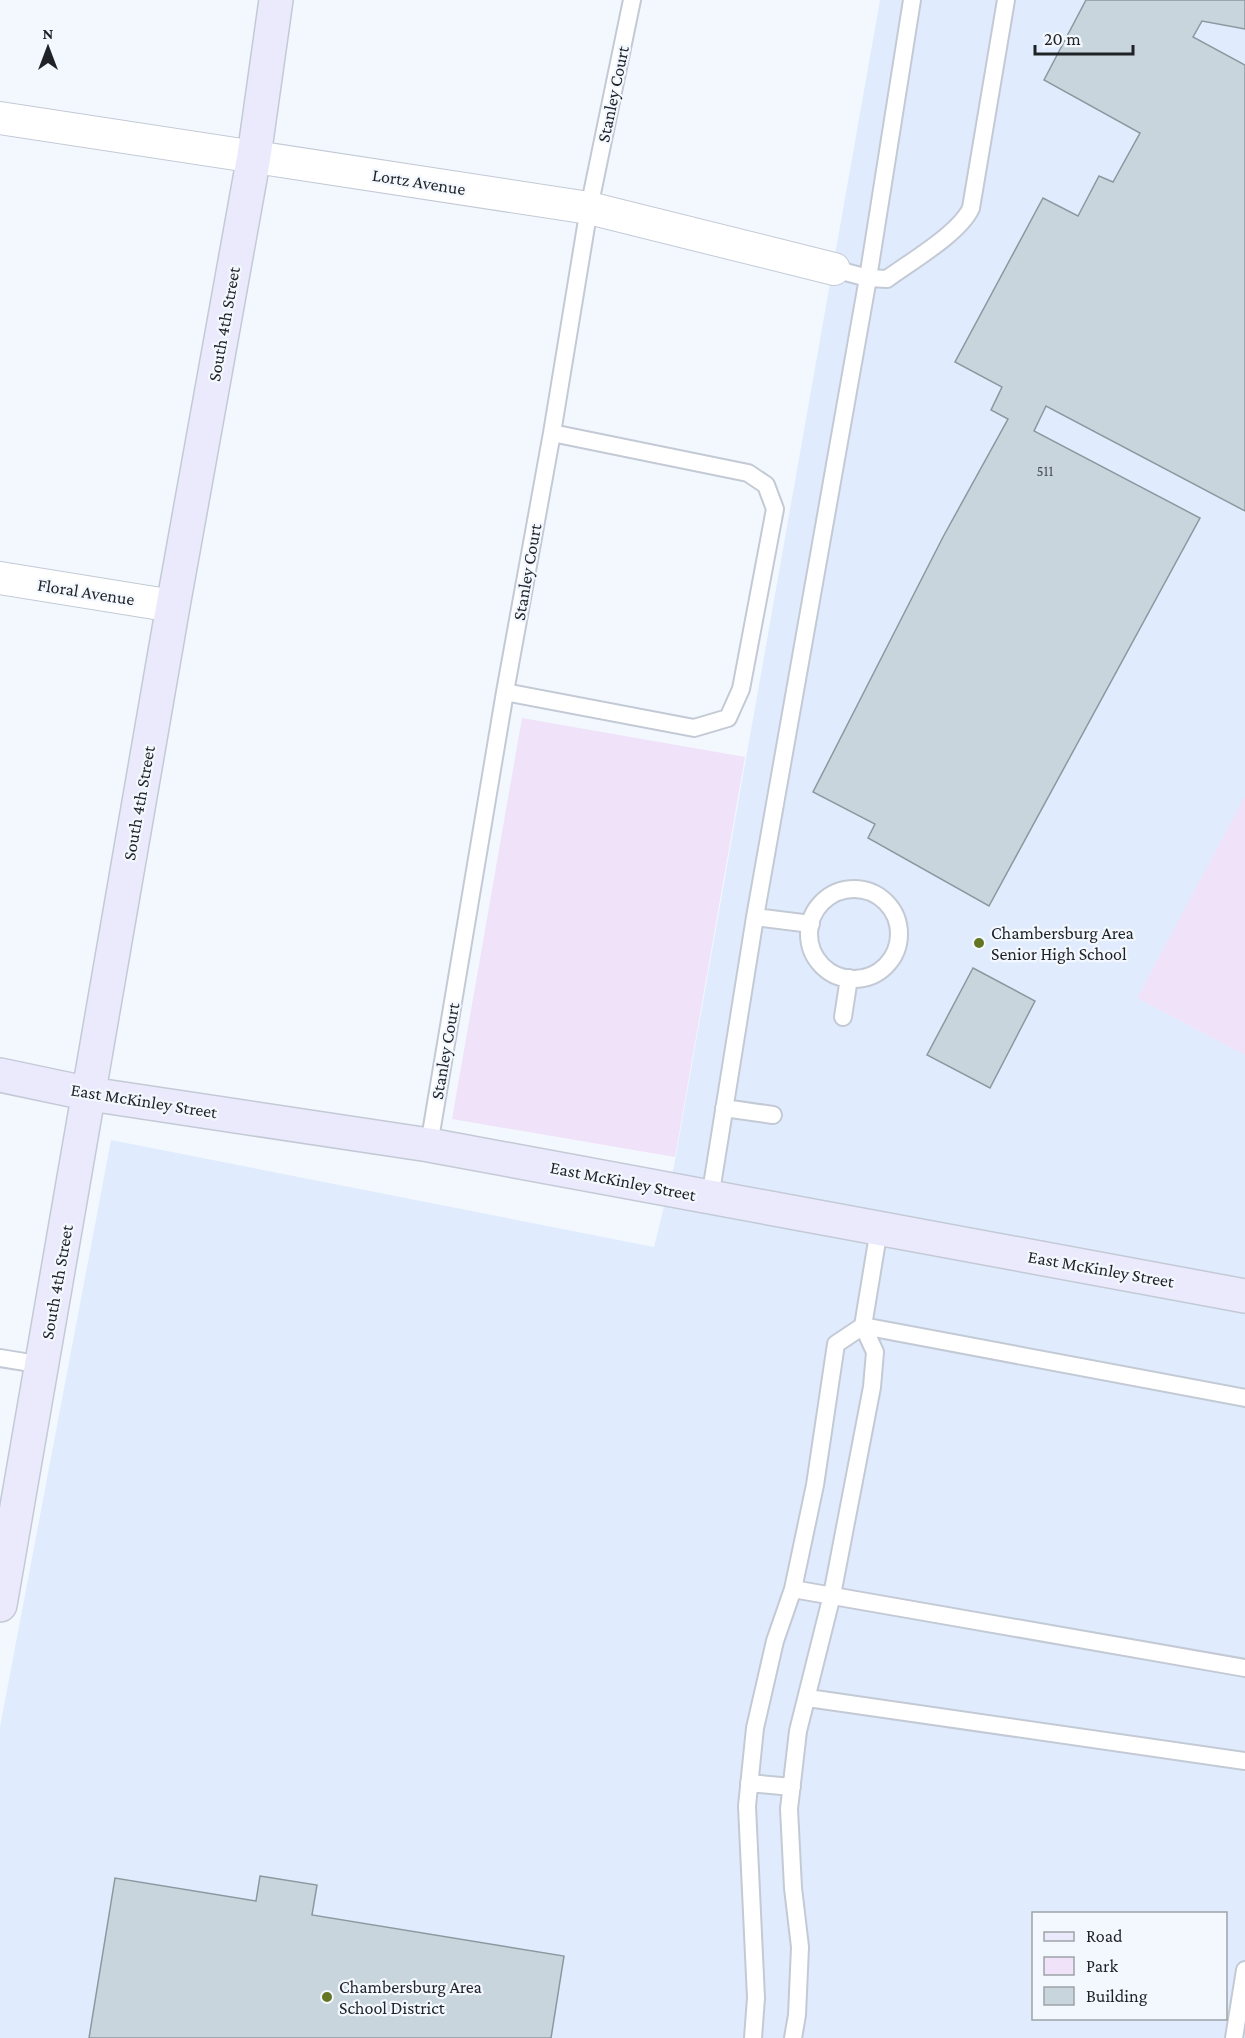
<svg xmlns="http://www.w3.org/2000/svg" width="1245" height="2038" font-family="'Crimson Pro',serif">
  <rect width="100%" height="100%" fill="#f3f8ff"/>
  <path fill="#e0ecfd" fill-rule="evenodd" d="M880,0H1245V2038H0V1727L111,1140L654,1247L674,1166ZM1034,1914H1226V2018H1034Z"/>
  <path fill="#f0e2f8" d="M522,718L745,757L675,1157L452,1119Z
    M1245,796V1055L1137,998Z"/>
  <path fill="#c8d5dc" stroke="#8c989f" stroke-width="1.5" d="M1086,0H1245V29L1202,21L1193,37L1245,65V511L1046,406L1034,431L1200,518L989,906L868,838L875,824L813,792L943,537L1008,419L991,410L1002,387L955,362L1043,198L1078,216L1099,176L1113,182L1140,133L1044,80Z
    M973,968L1035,1001L990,1088L927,1055Z
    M260,1876L317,1885L312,1915L564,1956L551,2038H89L115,1878L256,1901Z"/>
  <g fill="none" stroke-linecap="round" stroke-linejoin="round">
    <g stroke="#c3cad5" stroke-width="20">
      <path id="lane" d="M912,0L868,278L887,279C910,262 960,233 971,208L1006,0
        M505,692L694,728L728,718L741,689L775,509L766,485L748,473L552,433
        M809 934a45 45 0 1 1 90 0a45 45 0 1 1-90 0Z
        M755,917L811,924
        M843,1017L849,978
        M724,1108L773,1115
        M429,1145L505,692L552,433L589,208L632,0
        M710,1198L755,917L868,278L834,269
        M879,1229L863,1326L1245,1398
        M0,1358L43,1365
        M793,1589L1245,1668
        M808,1698L1245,1761
        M749,1783L792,1787
        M753,2038L756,1998L747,1806L755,1728L775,1641L793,1589L815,1485L836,1344L863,1326L875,1352L872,1387L832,1595L798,1731L789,1809L793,1888L800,1947L797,2015L793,2038
        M1234,2038L1245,1970"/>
    </g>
    <g stroke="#c3cad5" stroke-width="34">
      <path id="street" d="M0,118L589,208L834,269
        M0,578L173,606"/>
    </g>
    <g stroke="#c3cad5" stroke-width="36">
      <path id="secondary" d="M0,1075L90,1094L429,1145L1245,1296
        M0,1605L173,606L254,156L276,0"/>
    </g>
    <use href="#lane" stroke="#fff" stroke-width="16"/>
    <use href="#street" stroke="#fff" stroke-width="32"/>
    <use href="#secondary" stroke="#ebeafc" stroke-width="33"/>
  </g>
  <g fill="#647524" stroke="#f3f8ff" stroke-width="2">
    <circle cx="979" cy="943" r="6"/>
    <circle cx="327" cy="1997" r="6"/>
  </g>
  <g text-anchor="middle" stroke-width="4.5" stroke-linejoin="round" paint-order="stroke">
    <g font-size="15" fill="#494f54">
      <text x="1045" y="476">511</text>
    </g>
    <g font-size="18" fill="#1f2226" stroke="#f3f8ff">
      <text transform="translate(613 94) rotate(-78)" y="6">Stanley Court</text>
      <text transform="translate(419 182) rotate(9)" y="6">Lortz Avenue</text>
      <text transform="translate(224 324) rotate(-80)" y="6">South 4th Street</text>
      <text transform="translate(527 572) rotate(-80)" y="6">Stanley Court</text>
      <text transform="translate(86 592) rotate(9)" y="6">Floral Avenue</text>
      <text transform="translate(139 803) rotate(-80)" y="6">South 4th Street</text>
      <text transform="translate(445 1051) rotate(-80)" y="6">Stanley Court</text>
      <text transform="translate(144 1101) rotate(9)" y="6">East McKinley Street</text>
      <text transform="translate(623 1181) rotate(11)" y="6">East McKinley Street</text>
      <text transform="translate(1101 1269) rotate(10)" y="6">East McKinley Street</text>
      <text transform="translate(57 1282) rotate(-80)" y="6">South 4th Street</text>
    </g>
    <g font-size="18" fill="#1f2226" stroke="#f3f8ff" text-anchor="start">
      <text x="991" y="939">Chambersburg Area<tspan x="991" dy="21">Senior High School</tspan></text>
      <text x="339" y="1993">Chambersburg Area<tspan x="339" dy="21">School District</tspan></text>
    </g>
  </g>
  <rect x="1032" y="1912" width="195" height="108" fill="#f3f8ff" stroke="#9ea2a8" stroke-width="1.5"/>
  <rect x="1044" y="1932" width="30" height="9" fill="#ebeafc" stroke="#9ea2a8" stroke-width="1.5"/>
  <text x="1086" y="1942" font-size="18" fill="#1f2226">Road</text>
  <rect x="1044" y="1957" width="30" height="18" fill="#f0e2f8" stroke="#9ea2a8" stroke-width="1.5"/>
  <text x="1086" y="1972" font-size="18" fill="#1f2226">Park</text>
  <rect x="1044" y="1987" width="30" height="18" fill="#c8d5dc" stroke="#9ea2a8" stroke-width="1.5"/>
  <text x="1086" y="2002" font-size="18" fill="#1f2226">Building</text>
  <g transform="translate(48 48)" stroke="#f3f8ff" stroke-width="4.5" paint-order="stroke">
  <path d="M0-4.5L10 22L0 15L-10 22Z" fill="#1f2226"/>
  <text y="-9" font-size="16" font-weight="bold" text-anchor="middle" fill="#1f2226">N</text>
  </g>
  <path d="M1035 45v9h98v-9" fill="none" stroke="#1f2226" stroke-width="3"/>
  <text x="1044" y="45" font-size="18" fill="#1f2226" stroke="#f3f8ff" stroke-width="4.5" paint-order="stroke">20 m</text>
</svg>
